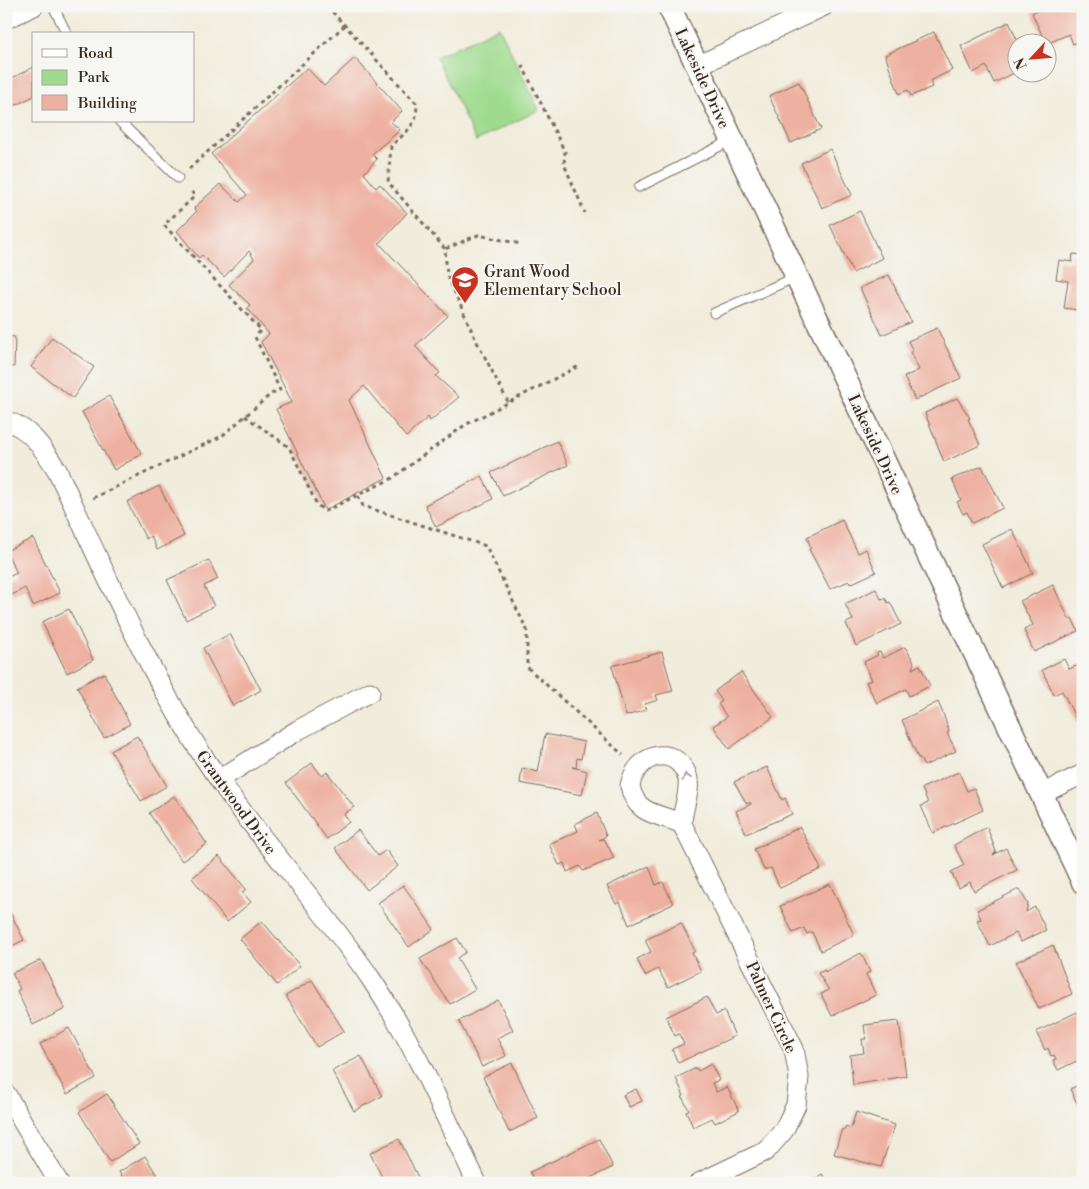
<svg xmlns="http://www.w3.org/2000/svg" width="1089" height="1189" font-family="'Libre Bodoni',serif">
  <rect width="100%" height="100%" fill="#f6f6f2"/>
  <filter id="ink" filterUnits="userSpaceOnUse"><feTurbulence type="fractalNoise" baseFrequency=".02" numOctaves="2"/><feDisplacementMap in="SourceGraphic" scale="10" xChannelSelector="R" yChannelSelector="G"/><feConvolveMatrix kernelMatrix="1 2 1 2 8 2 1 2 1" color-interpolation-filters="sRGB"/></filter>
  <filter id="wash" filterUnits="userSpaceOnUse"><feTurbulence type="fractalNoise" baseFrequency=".0096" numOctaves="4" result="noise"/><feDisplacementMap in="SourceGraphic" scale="20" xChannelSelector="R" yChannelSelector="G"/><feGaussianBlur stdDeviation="1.12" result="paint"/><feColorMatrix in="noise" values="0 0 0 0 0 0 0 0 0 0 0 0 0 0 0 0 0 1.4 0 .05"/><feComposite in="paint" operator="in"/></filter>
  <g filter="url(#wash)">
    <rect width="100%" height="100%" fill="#f1ecdb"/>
    <path fill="#9fdb8e" stroke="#6d8256" d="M499,27L539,110L476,141L436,57Z"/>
    <g id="blocks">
      <path fill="#eeb1a1" d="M1046,6H1083V39L1073,44L1069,34L1046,44L1032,13Z
        M1009,22L1018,42H1016V72L994,83L986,66L973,73L961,46Z
        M934,32L952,70L930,81L932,87L911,96L908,90L899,94L885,55Z
        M355,58L402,111L391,122L400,130L372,154L377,159L364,173L376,188L380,184L407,213L379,243L448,316L415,346L440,373L436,376L459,397L430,421L428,417L406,437L364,386L349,400L386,478L325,510L276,409L292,402L261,342L269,334L247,308L250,305L229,285L254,259L249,251L224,277L202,255L199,258L177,231L197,211L194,208L220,184L239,202L247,195L211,154L307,68L324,86Z
        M34,67V96L6,110V81Z
        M799,82L821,129L791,143L769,96Z
        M830,149L852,195L822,208L801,163Z
        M860,211L882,258L853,273L830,225Z
        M1073,254L1083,255V311L1064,308L1068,281L1056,279L1059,260L1072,262Z
        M889,275L911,322L882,335L860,288Z
        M937,328L961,378L915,400L904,377L919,370L910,352L913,351L908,341Z
        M6,336L15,337L14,367H6Z
        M52,337L94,367L73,398L31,367Z
        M109,396L142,454L114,470L82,412Z
        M957,398L970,418L968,419L980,445L944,462L925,413Z
        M557,441L568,465L503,496L491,473Z
        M982,466L1003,508L972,523L967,512L963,514L957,502L961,500L952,479Z
        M482,476L493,499L436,527L425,505Z
        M159,486L184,536L157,550L151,536L146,539L127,502Z
        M842,520L858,553L866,549L876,572L850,584L849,581L830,589L809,549L811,548L807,537Z
        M1012,529L1033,573L1003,588L982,544Z
        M33,538L60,593L33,606L25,588L12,595L6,583V578L17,573L6,551Z
        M209,560L218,579L204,586L214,606L186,620L167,580Z
        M1053,585L1069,619L1072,618L1078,631L1034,652L1024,630L1033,625L1020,601Z
        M876,589L881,599L885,598L888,603L890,602L901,624L856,646L846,623L853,620L845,604Z
        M69,609L93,660L67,673L42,622Z
        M230,634L261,690L233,706L203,648Z
        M905,647L914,662L912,669L920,665L930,686L909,696L906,689L877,703L866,682L872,680L864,662L878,655L877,653L880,652L883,658Z
        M662,652L673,691L656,695L658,700L645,704L646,710L626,716L612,666Z
        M1064,659L1069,669L1083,663V723L1079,725L1062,691L1054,695L1042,670Z
        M741,672L773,717L729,749L713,726L727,717L718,704L722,701L715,691Z
        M104,673L130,724L104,738L77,687Z
        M938,702L944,716L949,732L947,733L956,751L924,766L919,757L918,758L902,720Z
        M545,734L584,742L581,759L577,758L576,768L572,767L587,771L582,795L520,783L522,768L538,772Z
        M137,736L167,786L141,801L111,751Z
        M312,763L322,776L327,772L354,807L344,814L349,822L327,839L286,783Z
        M767,767L782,800L785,798L792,814L746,834L736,811L751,804L750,802L747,804L734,782Z
        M959,772L967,791L974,788L983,810L933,833L921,806L928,803L922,788Z
        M174,796L207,844L182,861L149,813Z
        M597,813L606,836L599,840L603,839L606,842L614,858L583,871L580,866L567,872L564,863L559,865L549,844L578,831L575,824Z
        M800,827L821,869L780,888L771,868L764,870L754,849Z
        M987,827L996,852L993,855L1006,848L1017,870L974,891L970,882L959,888L951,872L964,865L954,845Z
        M358,830L378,856L386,850L398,866L367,890L335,848Z
        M219,856L246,889L242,892L251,902L227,922L192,878Z
        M649,866L656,885L663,882L673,904L629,925L620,902L616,904L607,886Z
        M830,884L854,935L821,951L812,932L807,934L804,928L793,933L780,906Z
        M403,885L434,929L409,947L378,903Z
        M1019,889L1028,904L1026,912L1035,907L1046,930L1021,942L1016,933L990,946L977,920L981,919L977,910Z
        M6,904L24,940L6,949Z
        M262,921L300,966L277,985L240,939Z
        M681,923L695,951L692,953L701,971L668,987L658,969L645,976L637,959L651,952L645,940Z
        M457,938L466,952L457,958L475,989L450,1004L420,959Z
        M1053,945L1072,994L1039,1009L1016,962Z
        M861,953L870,972L866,974L876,995L832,1016L821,994L829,990L818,973L825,970V972Z
        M41,960L65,1009L33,1025L17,991L20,989L12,973Z
        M312,980L344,1031L317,1047L286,996Z
        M707,997L716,1015L724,1011L735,1036L678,1063L672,1049L684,1044L679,1034L675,1036L666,1017Z
        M498,1000L513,1030L497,1038L506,1056L482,1067L459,1021Z
        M1077,1012L1083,1023V1058L1058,1070L1053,1060L1056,1059L1054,1055L1051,1056L1048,1048L1045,1050L1036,1032Z
        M899,1021L906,1076L853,1085L850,1055L864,1053L862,1039H866L864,1025Z
        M69,1028L96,1078L67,1094L40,1044Z
        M361,1056L382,1096L354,1111L332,1071Z
        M512,1063L538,1118L509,1132L483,1077Z
        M711,1064L719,1080L712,1083L716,1092L727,1087L739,1111L715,1123L712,1118L693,1127L686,1111L689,1110L682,1097L684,1096L676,1078L696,1068L698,1071Z
        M1083,1083V1115L1070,1089Z
        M636,1089L642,1101L629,1107L623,1095Z
        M107,1094L139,1144L110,1162L79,1112Z
        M856,1112L895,1125L881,1167L834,1154L842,1129L844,1130L846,1126L851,1128Z
        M399,1139L419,1179L413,1183H385L370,1153Z
        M599,1139L613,1167L580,1183H535L530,1172Z
        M145,1156L162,1183H126L119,1172Z
        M822,1174L828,1183H809Z"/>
    </g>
  </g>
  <g filter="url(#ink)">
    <use href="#blocks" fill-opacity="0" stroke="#7b6e60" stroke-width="1"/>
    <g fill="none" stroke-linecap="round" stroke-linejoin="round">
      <g stroke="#7b6e60" stroke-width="11">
        <path id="service" d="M53,6L67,34
          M119,121L178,178
          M639,187L732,140
          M714,313L796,277"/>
      </g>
      <g stroke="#7b6e60" stroke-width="21">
        <path id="minor" d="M6,19L34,6
          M697,66L824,6
          M6,421C31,428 44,450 57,470C102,566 144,664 201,753C252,832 318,901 371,979C414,1043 444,1114 477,1183
          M220,779L298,730L370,692
          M1041,794L1083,774
          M682,824C659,813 636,816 630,786C636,754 674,743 687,775C692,790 682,808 682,824L794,1049L799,1077L796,1105L784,1130L766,1151L699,1183
          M6,1094L59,1183"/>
      </g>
      <g stroke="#7b6e60" stroke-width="25">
        <path id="tertiary" d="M669,6L1083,882"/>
      </g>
      <path stroke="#7b6e60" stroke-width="3" stroke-dasharray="4 4" stroke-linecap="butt" d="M327,6L416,103C420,123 405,133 391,146L388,182L445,249
        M522,65L565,152L564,164L585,213
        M189,169L345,25
        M508,402L475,338L447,275L445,249L478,235L521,244
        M245,416L289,447L317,505L325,511L391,479L465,425L579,366
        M358,496L363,506L486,546L527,630V667L623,755
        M93,498L222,436L271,394L280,390L255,337L261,330L164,225L195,196L189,189"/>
      <use href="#service" stroke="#fff" stroke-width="9"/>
      <use href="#minor" stroke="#fff" stroke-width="19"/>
      <use href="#tertiary" stroke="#fff" stroke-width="22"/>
    </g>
    <defs><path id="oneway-chevron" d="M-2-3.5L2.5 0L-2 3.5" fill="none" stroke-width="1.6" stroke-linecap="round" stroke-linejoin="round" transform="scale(1.25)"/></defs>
    <use stroke="#a79f9a" href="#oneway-chevron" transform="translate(686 777) rotate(-108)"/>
  </g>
  <defs>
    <g id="school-pin" transform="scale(1.4375)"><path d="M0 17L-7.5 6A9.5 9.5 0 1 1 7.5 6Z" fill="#c8321e" stroke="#f6f6f2"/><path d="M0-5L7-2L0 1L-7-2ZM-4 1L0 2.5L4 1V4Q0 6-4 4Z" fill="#fff"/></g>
  </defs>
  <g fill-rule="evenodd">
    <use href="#school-pin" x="465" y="280"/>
  </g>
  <g text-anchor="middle" stroke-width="4.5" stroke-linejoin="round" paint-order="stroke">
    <g font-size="16" fill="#3b2a1e" stroke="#f6f6f2">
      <text transform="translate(703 78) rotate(65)" y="6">Lakeside Drive</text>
      <text transform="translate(876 444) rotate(65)" y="6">Lakeside Drive</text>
      <text transform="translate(237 802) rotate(54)" y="6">Grantwood Drive</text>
      <text transform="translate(772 1007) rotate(65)" y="6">Palmer Circle</text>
    </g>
    <g font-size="16" fill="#3b2a1e" stroke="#f6f6f2" text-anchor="start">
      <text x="484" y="277">Grant Wood<tspan x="484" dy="18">Elementary School</tspan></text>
    </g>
  </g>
  <rect width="1089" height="1189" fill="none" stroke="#f6f6f2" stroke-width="25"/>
  <rect x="32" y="32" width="162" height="90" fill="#f6f6f2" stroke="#aba49d"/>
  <rect x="42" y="49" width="25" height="8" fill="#ffffff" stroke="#aba49d"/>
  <text x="78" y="58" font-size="15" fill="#3b2a1e">Road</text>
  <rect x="42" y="70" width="25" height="15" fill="#9fdb8e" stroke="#aba49d"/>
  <text x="78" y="82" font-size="15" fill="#3b2a1e">Park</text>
  <rect x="42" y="95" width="25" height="15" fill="#eeb1a1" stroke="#aba49d"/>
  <text x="78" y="108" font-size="15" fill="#3b2a1e">Building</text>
  <g transform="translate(1032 58) rotate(244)"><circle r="24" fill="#f6f6f2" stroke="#aba49d"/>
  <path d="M0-4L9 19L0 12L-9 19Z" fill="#c8321e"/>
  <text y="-8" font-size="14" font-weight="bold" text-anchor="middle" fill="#3b2a1e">N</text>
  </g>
</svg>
